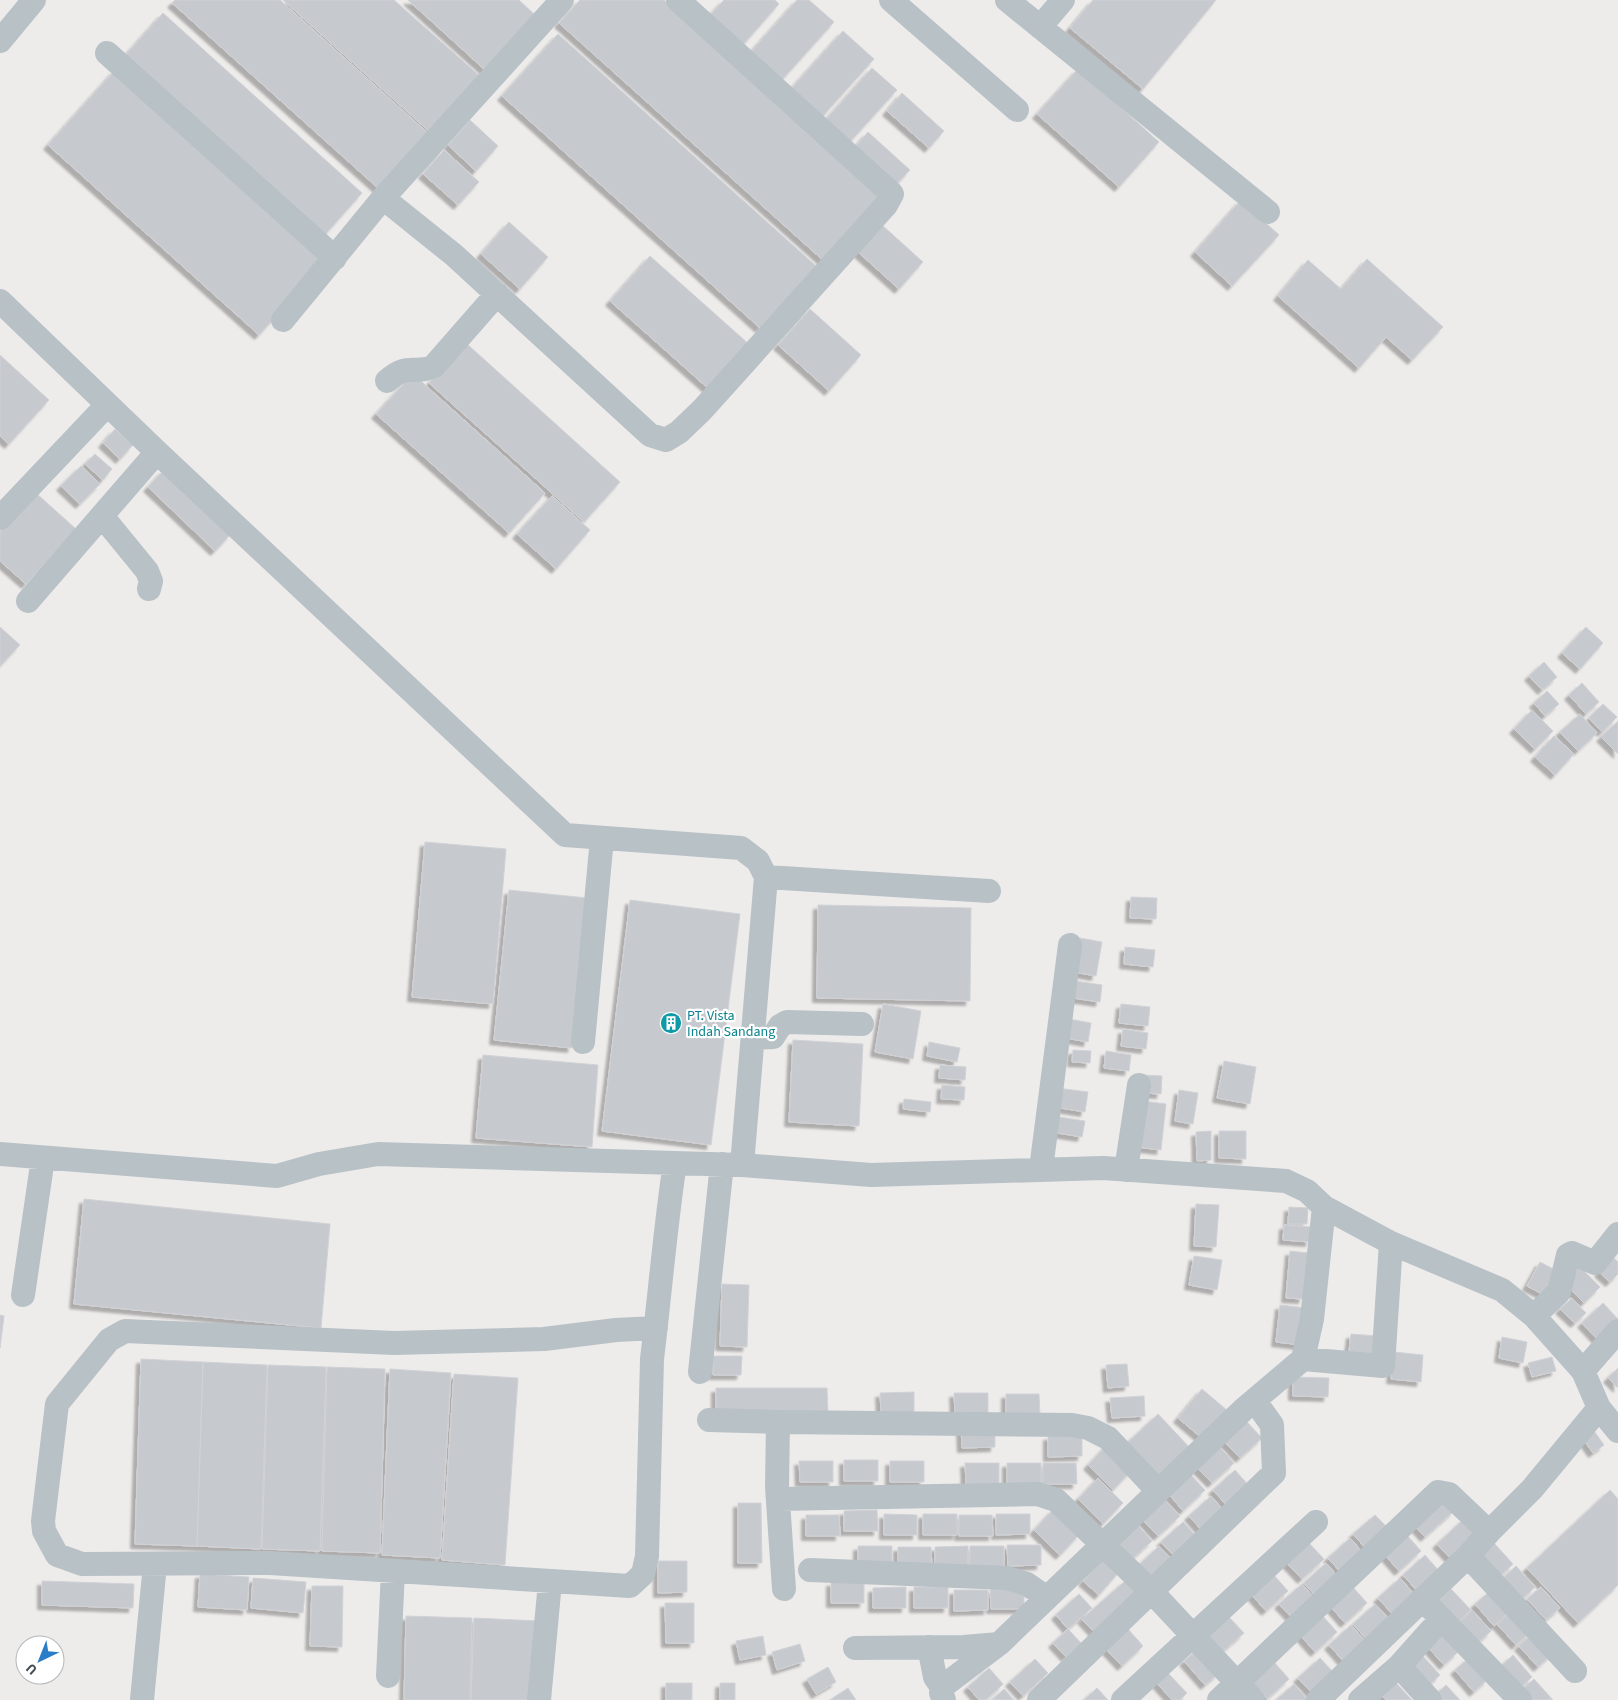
<svg xmlns="http://www.w3.org/2000/svg" width="1618" height="1700" font-family="'Source Sans 3',sans-serif">
  <defs>
    <filter id="shadow"><feDropShadow dx="-4.5" dy="4.5" stdDeviation="1" flood-color="#0004"/></filter>
  </defs>
  <rect width="100%" height="100%" fill="#eeebeb"/>
  <path fill="#c6c9ce" stroke="#d0d2d6" filter="url(#shadow)" d="M175,0H280L429,134L379,189L172,3Z
    M283,0H394L481,77L431,133Z
    M408,0H519L535,15L485,70Z
    M580,0H664L884,198L826,263L559,23Z
    M724,0H775L779,4L742,46L709,16Z
    M797,0H809L834,22L781,81L750,53Z
    M1093,0H1216L1143,89L1070,28Z
    M163,13L362,193L323,237L124,57Z
    M843,31L874,59L822,117L791,89Z
    M558,34L816,266L760,328L502,96Z
    M872,68L897,90L848,144L823,123Z
    M1078,69L1159,142L1119,187L1037,114Z
    M115,70L327,260L259,335L48,145Z
    M902,93L944,131L929,148L887,111Z
    M470,120L498,146L476,171L448,145Z
    M868,132L910,170L893,188L852,151Z
    M444,150L479,182L458,205L423,174Z
    M1241,200L1279,235L1232,286L1195,252Z
    M509,222L548,257L520,289L481,254Z
    M882,225L923,262L899,289L858,252Z
    M650,256L751,346L711,391L610,301Z
    M1367,259L1443,327L1412,360L1386,337L1359,368L1278,296L1308,260L1341,289Z
    M810,309L861,355L829,391L778,345Z
    M466,343L620,482L584,522L429,383Z
    M0,355L49,400L9,444L0,436Z
    M413,374L545,493L509,533L376,414Z
    M115,429L133,445L120,459L103,443Z
    M95,454L112,469L103,480L85,464Z
    M81,466L100,484L80,504L61,486Z
    M164,470L231,534L215,551L148,487Z
    M36,493L76,529L26,584L0,561V532Z
    M552,496L590,530L556,569L517,534Z
    M0,627L20,645L0,666Z
    M1586,627L1603,643L1580,669L1562,653Z
    M1544,662L1557,677L1542,690L1529,676Z
    M1582,683L1599,702L1586,714L1569,695Z
    M1547,691L1559,704L1545,716L1534,703Z
    M1603,704L1617,717L1602,732L1589,718Z
    M1532,710L1553,731L1535,749L1514,729Z
    M1580,714L1597,733L1578,751L1560,732Z
    M1618,721V754L1601,737Z
    M1554,736L1574,754L1555,775L1535,757Z
    M425,842L506,849L493,1004L412,997Z
    M509,890L587,898L572,1048L494,1040Z
    M1131,897L1157,898L1156,919L1130,918Z
    M630,900L740,914L711,1145L602,1131Z
    M818,905L971,908L970,1001L817,998Z
    M1080,938L1102,942L1096,976L1074,972Z
    M1125,947L1155,950L1153,967L1124,964Z
    M1075,981L1102,985L1100,1002L1073,998Z
    M883,1004L921,1011L913,1059L875,1052Z
    M1121,1004L1150,1007L1148,1026L1119,1023Z
    M1069,1019L1091,1023L1088,1042L1066,1038Z
    M1123,1029L1148,1033L1146,1049L1121,1046Z
    M793,1040L863,1044L859,1126L789,1122Z
    M929,1042L960,1048L957,1062L927,1056Z
    M1073,1050L1091,1051L1090,1063L1072,1062Z
    M1106,1051L1131,1055L1129,1071L1104,1068Z
    M483,1055L598,1065L592,1147L476,1138Z
    M1224,1061L1256,1067L1250,1104L1217,1098Z
    M940,1065L966,1067L965,1080L939,1078Z
    M1143,1075L1162,1076L1161,1094L1142,1093Z
    M942,1085L965,1087L964,1100L941,1099Z
    M1057,1088L1088,1092L1085,1112L1054,1107Z
    M1179,1090L1198,1093L1193,1124L1175,1121Z
    M904,1099L931,1102L930,1112L903,1109Z
    M1142,1101L1166,1104L1161,1150L1137,1147Z
    M1053,1116L1085,1121L1082,1137L1051,1132Z
    M1211,1131V1160L1197,1161L1196,1132Z
    M1219,1131H1246V1159L1219,1158Z
    M84,1199L330,1224L321,1328L74,1304Z
    M1196,1204L1219,1205L1216,1247L1194,1246Z
    M1289,1207L1308,1208L1307,1224H1288Z
    M1284,1225L1311,1227L1310,1242L1283,1240Z
    M1290,1251L1308,1253L1303,1299L1286,1298Z
    M1194,1256L1222,1260L1217,1290L1189,1285Z
    M1613,1257L1618,1262V1274L1610,1282L1599,1272Z
    M1540,1262L1559,1272L1546,1296L1527,1286Z
    M1580,1267L1600,1287L1584,1303L1564,1283Z
    M722,1284L749,1285L747,1347L720,1346Z
    M1572,1298L1586,1313L1575,1323L1560,1309Z
    M1603,1303L1618,1319L1597,1339L1582,1323Z
    M1280,1305L1306,1308L1302,1345L1276,1342Z
    M0,1315L4,1316L0,1348Z
    M1351,1334L1377,1336L1375,1354L1349,1351Z
    M1502,1337L1527,1342L1523,1363L1499,1358Z
    M1394,1352L1423,1355L1421,1382L1391,1379Z
    M713,1356H742L741,1375H713Z
    M1552,1357L1556,1371L1532,1377L1528,1363Z
    M141,1359L203,1362L197,1546L135,1544Z
    M203,1362L267,1365L261,1549L197,1546Z
    M1127,1364L1129,1386L1108,1388L1106,1365Z
    M268,1365L326,1367L320,1551L262,1549Z
    M327,1367L385,1369L380,1553L322,1551Z
    M1618,1368V1388L1608,1378Z
    M390,1369L451,1373L440,1558L382,1555Z
    M454,1374L518,1378L505,1565L442,1560Z
    M1293,1377L1329,1378L1328,1397L1293,1396Z
    M716,1388H827L828,1412L716,1413Z
    M1202,1389L1228,1411L1204,1440L1178,1418Z
    M914,1392V1413H881L880,1393Z
    M954,1393H988V1414H955Z
    M1006,1394H1039L1040,1415H1006Z
    M1144,1396L1145,1416L1112,1418L1110,1398Z
    M1158,1414L1191,1449L1157,1480L1125,1445Z
    M1246,1421L1262,1438L1240,1458L1224,1441Z
    M961,1427H995V1447L962,1448Z
    M1592,1428L1604,1445L1593,1453L1581,1436Z
    M1048,1436H1082V1456L1048,1457Z
    M1108,1444L1133,1469L1113,1490L1088,1465Z
    M1219,1446L1234,1463L1212,1483L1196,1467Z
    M844,1460H878V1481H844Z
    M799,1461H833V1482H800Z
    M890,1461H924V1482H890Z
    M965,1463H999V1484H966Z
    M1007,1463H1041V1484H1007Z
    M1043,1463H1076L1077,1484H1043Z
    M1235,1470L1250,1487L1228,1507L1213,1490Z
    M1190,1474L1205,1490L1183,1511L1168,1493Z
    M1098,1478L1123,1503L1103,1524L1078,1499Z
    M1610,1490L1618,1499V1585L1578,1623L1527,1568Z
    M1211,1496L1226,1513L1204,1533L1189,1516Z
    M1442,1498L1454,1511L1425,1537L1413,1524Z
    M1164,1499L1180,1516L1158,1536L1142,1519Z
    M738,1503H761L762,1563H738Z
    M1054,1509L1080,1534L1060,1555L1034,1530Z
    M877,1510L878,1531H844V1511Z
    M884,1514L917,1515V1535H884Z
    M923,1514H957V1535H923Z
    M996,1514H1030V1534L996,1535Z
    M806,1515H839L840,1536H806Z
    M959,1515H992L993,1536H959Z
    M1375,1515L1391,1531L1368,1551L1353,1534Z
    M1465,1518L1480,1534L1451,1559L1437,1544Z
    M1183,1522L1199,1539L1177,1559L1161,1542Z
    M1137,1524L1152,1541L1130,1561L1115,1544Z
    M1406,1534L1421,1551L1399,1571L1384,1554Z
    M1350,1538L1365,1555L1343,1575L1328,1558Z
    M1308,1542L1324,1559L1302,1579L1286,1562Z
    M1494,1543L1513,1564L1499,1577L1480,1556Z
    M1007,1545H1041V1565L1008,1566Z
    M858,1546H892V1566L858,1567Z
    M968,1546V1567L935,1568V1547Z
    M970,1546H1004V1567H970Z
    M1159,1546L1175,1563L1153,1583L1137,1567Z
    M898,1547H931L932,1568H898Z
    M1425,1555L1440,1572L1418,1592L1403,1575Z
    M1104,1558L1119,1572L1099,1595L1083,1581Z
    M658,1561H687V1592L658,1593Z
    M1326,1563L1341,1580L1319,1600L1304,1583Z
    M1516,1566L1535,1587L1521,1600L1502,1579Z
    M200,1574L249,1577L247,1610L198,1607Z
    M1273,1574L1288,1591L1266,1611L1251,1594Z
    M253,1578L306,1582L303,1613L251,1608Z
    M1400,1578L1415,1595L1393,1615L1378,1598Z
    M42,1581L134,1584L133,1608L42,1605Z
    M1125,1581L1138,1595L1096,1634L1082,1619Z
    M831,1582H864V1603H831Z
    M1302,1584L1317,1601L1295,1621L1279,1604Z
    M312,1586H343L342,1647L310,1646Z
    M1352,1586L1367,1603L1345,1623L1330,1606Z
    M906,1587V1608H873V1588Z
    M914,1587H948V1608H914Z
    M1541,1587L1560,1608L1546,1620L1527,1599Z
    M1024,1588V1609H991L990,1589Z
    M1451,1589L1471,1610L1457,1623L1438,1602Z
    M954,1590H988V1610L954,1611Z
    M1489,1592L1508,1613L1494,1626L1475,1604Z
    M1079,1594L1092,1608L1068,1629L1056,1615Z
    M665,1603H694V1643H666Z
    M1375,1604L1390,1620L1368,1641L1353,1624Z
    M1472,1610L1491,1631L1477,1644L1458,1623Z
    M1511,1611L1530,1632L1516,1645L1497,1624Z
    M1322,1615L1337,1632L1315,1652L1300,1635Z
    M406,1616L472,1618L470,1700H404Z
    M1228,1616L1244,1633L1221,1653L1206,1636Z
    M474,1618L539,1621L536,1700H471Z
    M1351,1625L1366,1642L1344,1662L1329,1645Z
    M1068,1629L1081,1643L1066,1657L1053,1643Z
    M1128,1629L1143,1646L1122,1666L1106,1649Z
    M1439,1631L1458,1652L1444,1665L1425,1644Z
    M1533,1633L1552,1654L1538,1667L1519,1646Z
    M763,1636L766,1655L740,1660L736,1641Z
    M800,1644L805,1661L777,1670L772,1652Z
    M1197,1650L1219,1673L1205,1685L1184,1661Z
    M1421,1654L1440,1675L1426,1688L1407,1666Z
    M1513,1655L1532,1677L1518,1690L1499,1668Z
    M1320,1658L1336,1675L1314,1695L1298,1678Z
    M1469,1658L1488,1679L1474,1692L1455,1670Z
    M1035,1659L1048,1673L1023,1696L1010,1682Z
    M1274,1662L1289,1679L1267,1699L1251,1682Z
    M828,1667L836,1682L816,1694L807,1679Z
    M989,1668L1003,1684L986,1700H979L968,1687Z
    M1166,1671L1187,1693L1180,1700H1172L1155,1681Z
    M1534,1679L1553,1700H1528L1520,1691Z
    M666,1683H692V1700H666Z
    M720,1683H735V1700H720Z
    M1396,1683L1412,1700H1386L1382,1696Z
    M1294,1684L1308,1700H1276Z
    M1446,1685L1460,1700H1434L1432,1698Z
    M848,1688L856,1700H830Z
    M1097,1688L1108,1700H1084Z
    M1004,1689L1014,1700H992Z"/>
  <g fill="none" stroke-linecap="round" stroke-linejoin="round">
    <path stroke="#b7c1c6" stroke-width="24" d="M891,0L1017,110
      M1007,0L1268,212
      M1040,27L1063,0
      M0,41L34,0
      M107,53L335,258
      M383,198L454,255L650,435L666,440L679,432L702,410L886,205L892,194L678,0
      M0,301L157,452L565,835L741,848L758,861L766,877L742,1165
      M283,320L383,198L562,0
      M387,381C409,361 415,376 434,366L497,294
      M102,516L147,571L151,581L149,589
      M0,518L107,405
      M28,601L157,452
      M766,877L989,891
      M753,1038L773,1037L780,1026L787,1022L862,1024
      M583,1042L602,838
      M0,1154L277,1176L319,1164L378,1154L742,1165L871,1175L1103,1168L1286,1181L1307,1191L1324,1207L1391,1243L1502,1290L1534,1316L1583,1371L1599,1408L1618,1431
      M1041,1169L1070,945
      M1126,1170L1139,1085
      M23,1295L43,1158
      M1534,1316L1559,1292L1568,1255L1572,1253L1595,1263L1618,1234
      M656,1328L616,1330L544,1339L394,1343L125,1331L109,1340L57,1404L43,1521L44,1531L57,1555L82,1564L270,1563L630,1586L643,1574L647,1556L652,1359C660,1294 665,1228 675,1163
      M1303,1359L1383,1366L1391,1243
      M1583,1371L1618,1331
      M700,1372L722,1164
      M709,1420L778,1422
      M778,1499L1038,1494L1056,1500L1152,1592L1253,1700
      M1468,1556L1575,1671
      M810,1570L1007,1578L1027,1584L1047,1598
      M784,1589L777,1487L778,1422L1072,1425L1088,1428L1108,1438L1158,1491
      M1422,1599L1520,1700
      M929,1647L935,1677L942,1687
      M855,1648L964,1647L999,1644L1243,1410L1303,1359L1312,1319L1324,1207
      M1399,1666L1441,1619
      M388,1676L393,1571
      M142,1700L155,1564
      M539,1700L550,1582
      M944,1700L941,1693L942,1687L999,1644
      M1039,1700L1274,1473L1272,1425L1255,1401
      M1123,1700L1316,1522
      M1219,1700L1438,1492L1449,1494L1489,1532L1532,1489L1599,1408
      M1318,1700L1468,1556L1489,1532
      M1360,1700L1399,1666L1430,1700"/>
  </g>
  <defs>
    <g id="building-disc" transform="scale(1.125)"><circle r="9.5" fill="#0f9aa8" stroke="#fff"/><path d="M-4-6H4V6H1V3H-1V6H-4ZM-2.5-4.3h1.7v1.8h-1.7ZM.8-4.3h1.7v1.8H.8ZM-2.5-1h1.7V.8h-1.7ZM.8-1h1.7V.8H.8Z" fill="#fff"/></g>
  </defs>
  <g fill-rule="evenodd">
    <use href="#building-disc" x="671" y="1023"/>
  </g>
  <g text-anchor="middle" stroke-width="4.5" stroke-linejoin="round" paint-order="stroke">
    <g font-size="14" fill="#0d838f" stroke="#fff" text-anchor="start">
      <text x="687" y="1020">PT. Vista<tspan x="687" dy="16">Indah Sandang</tspan></text>
    </g>
  </g>
  <g transform="translate(40 1660) rotate(223)"><circle r="24" fill="#ffffff" stroke="#b5b9bb"/>
  <path d="M0-4L9 19L0 12L-9 19Z" fill="#2a7ec8"/>
  <text y="-8" font-size="14" font-weight="bold" text-anchor="middle" fill="#465056">U</text>
  </g>
</svg>
